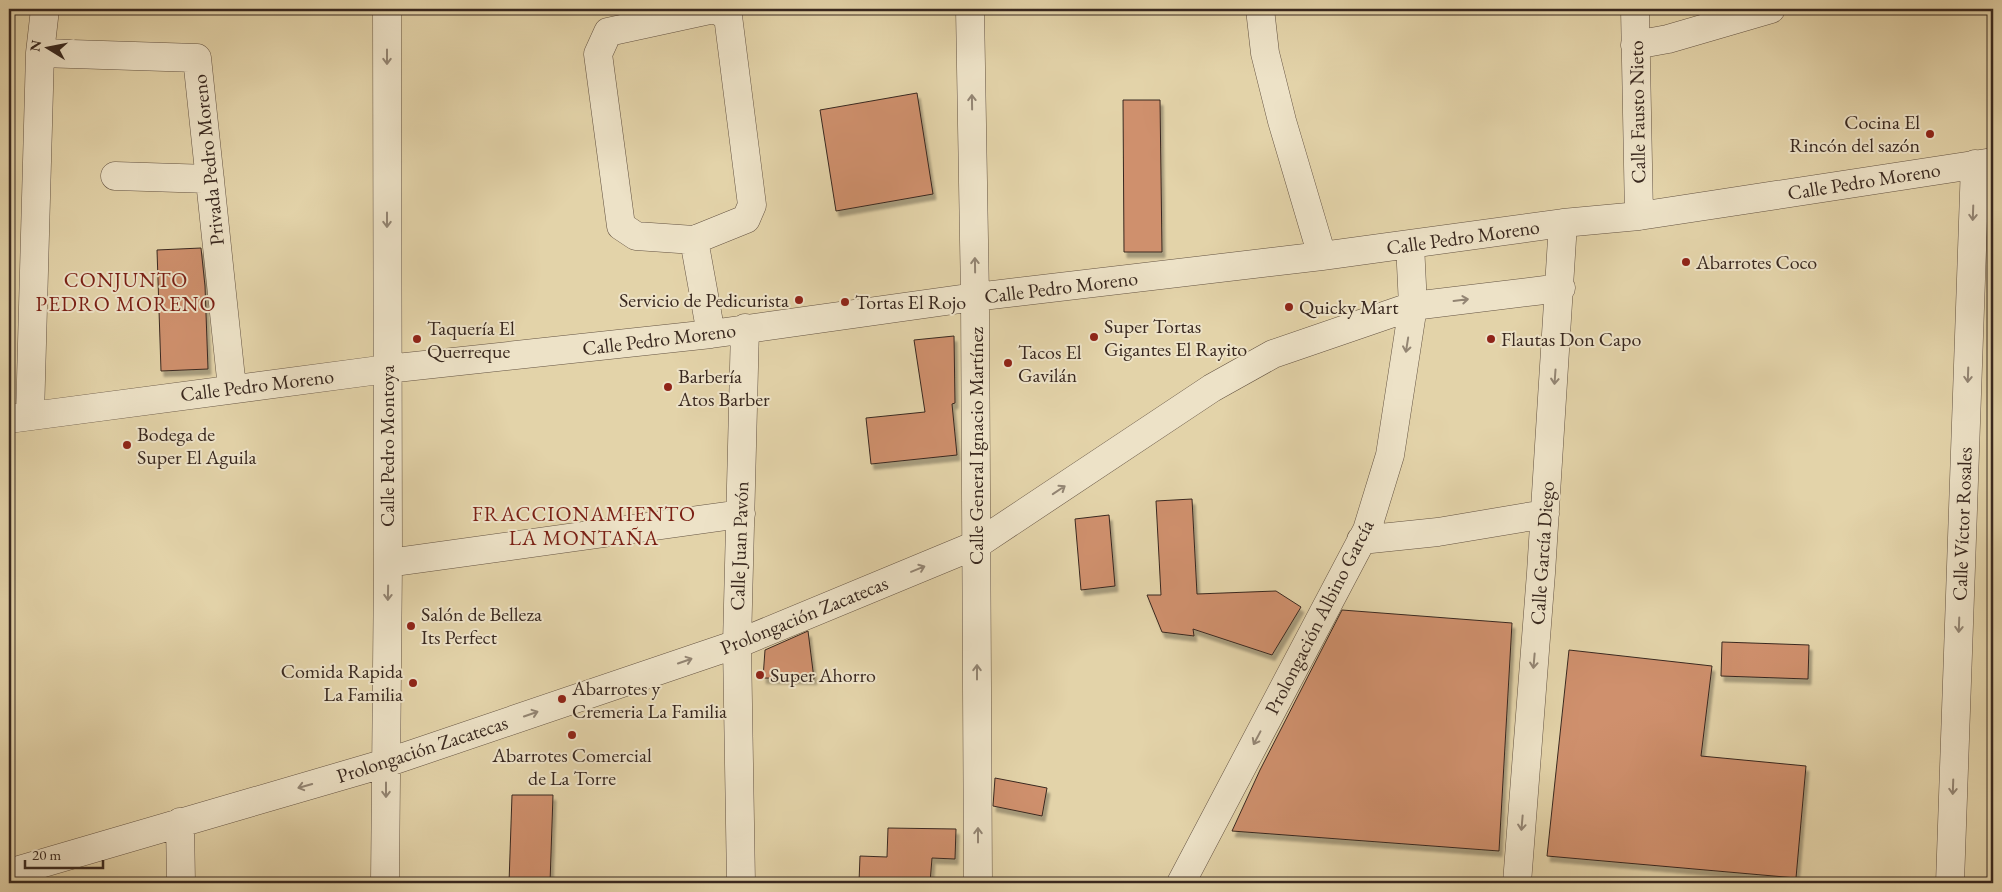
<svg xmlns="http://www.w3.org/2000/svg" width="2002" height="892" font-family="'EB Garamond',serif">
  <defs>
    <filter id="shadow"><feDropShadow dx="3" dy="5.5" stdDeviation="1" flood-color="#0004"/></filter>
  </defs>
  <rect width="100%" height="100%" fill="#e3d3a9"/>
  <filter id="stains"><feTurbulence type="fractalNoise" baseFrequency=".004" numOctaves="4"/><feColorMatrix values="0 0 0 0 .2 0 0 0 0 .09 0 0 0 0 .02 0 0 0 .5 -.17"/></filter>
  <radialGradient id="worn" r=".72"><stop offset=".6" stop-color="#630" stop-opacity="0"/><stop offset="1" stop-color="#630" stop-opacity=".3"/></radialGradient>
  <path fill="#cf906d" stroke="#39281f" filter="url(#shadow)" d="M917,93L933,194L836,211L820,110Z
    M1123,100H1160L1162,252H1124Z
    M201,248L205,286L208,369L161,371L157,250Z
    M954,336L955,403L952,404L957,455L871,464L866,418L925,412L914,340Z
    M1192,499L1197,594L1276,591L1301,607L1272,655L1193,629L1194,636L1162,632L1147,595H1161L1156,501Z
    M1109,515L1115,586L1081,590L1075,519Z
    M1342,610L1512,623L1499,851L1232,831L1260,770Z
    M808,631L814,679L763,678L765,650Z
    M1722,642L1809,645L1808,679L1721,676Z
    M1569,650L1712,666L1701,756L1806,766L1796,878L1547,856Z
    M995,778L1047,788L1042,816L993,806Z
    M512,795H553L550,883H509Z
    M888,828L956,829L955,859L932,858L930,883L859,882L860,856L887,857Z"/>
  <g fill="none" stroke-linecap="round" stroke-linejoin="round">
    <g stroke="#645342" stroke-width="29">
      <path id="minor" d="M714,9L728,16L752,205L746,219L694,240L636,236L621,226L598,54L608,32Z
        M970,9L975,297L978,883
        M1260,9L1265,53L1282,121L1322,256
        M1635,9L1639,216
        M1635,45L1668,39L1771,9
        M40,53L197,58L232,388
        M115,176L210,179
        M694,240L711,334
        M30,416L40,53L45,9
        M9,419L387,369L711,334L975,297L1322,256L1563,223L1639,216L1993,162
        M1361,540L1438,532L1545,514
        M388,563L741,514
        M180,822L181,883
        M9,873L386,763L737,644L976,545L1212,388L1273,354L1413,306L1561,288
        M385,883L388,563L387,9
        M741,883L737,644L745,328
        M1181,883L1367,530L1390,455L1413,306L1410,244
        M1517,883L1541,573L1563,223
        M1950,883L1975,164"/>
    </g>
    <use href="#minor" stroke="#ede2c7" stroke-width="28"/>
  </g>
  <defs><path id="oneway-shaft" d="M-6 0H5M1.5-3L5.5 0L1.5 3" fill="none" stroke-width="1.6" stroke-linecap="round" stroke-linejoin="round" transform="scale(1.25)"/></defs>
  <g stroke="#938573">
    <use href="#oneway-shaft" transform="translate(387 57) rotate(90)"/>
    <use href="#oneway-shaft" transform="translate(972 102) rotate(-91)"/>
    <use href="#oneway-shaft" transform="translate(1973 213) rotate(92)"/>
    <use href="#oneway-shaft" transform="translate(387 220) rotate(90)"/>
    <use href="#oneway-shaft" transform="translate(975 265) rotate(-91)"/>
    <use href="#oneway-shaft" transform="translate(1461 300) rotate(-7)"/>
    <use href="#oneway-shaft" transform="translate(1407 345) rotate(99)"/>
    <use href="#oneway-shaft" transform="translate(1968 375) rotate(92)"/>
    <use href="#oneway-shaft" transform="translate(1555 377) rotate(94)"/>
    <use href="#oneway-shaft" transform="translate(1059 490) rotate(-34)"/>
    <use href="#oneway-shaft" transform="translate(918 569) rotate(-22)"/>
    <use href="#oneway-shaft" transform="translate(388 593) rotate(91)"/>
    <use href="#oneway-shaft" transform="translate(1959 625) rotate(92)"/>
    <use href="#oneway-shaft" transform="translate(685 661) rotate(-19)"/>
    <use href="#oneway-shaft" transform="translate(1534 661) rotate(95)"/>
    <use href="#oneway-shaft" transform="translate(977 672) rotate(-90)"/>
    <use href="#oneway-shaft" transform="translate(531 714) rotate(-19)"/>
    <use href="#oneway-shaft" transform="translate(1257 738) rotate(118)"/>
    <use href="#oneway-shaft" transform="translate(305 786) rotate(164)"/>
    <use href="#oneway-shaft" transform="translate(1953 787) rotate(92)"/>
    <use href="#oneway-shaft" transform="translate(386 790) rotate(90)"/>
    <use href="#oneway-shaft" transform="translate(1522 823) rotate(95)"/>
    <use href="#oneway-shaft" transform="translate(978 835) rotate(-90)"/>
  </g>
  <g fill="#8f2418" stroke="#ede2c7" stroke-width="2">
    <circle cx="1930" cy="134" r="5"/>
    <circle cx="1686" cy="262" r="5"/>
    <circle cx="799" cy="300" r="5"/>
    <circle cx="845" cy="302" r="5"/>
    <circle cx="1289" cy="307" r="5"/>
    <circle cx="1094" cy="337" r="5"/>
    <circle cx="417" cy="339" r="5"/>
    <circle cx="1491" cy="339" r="5"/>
    <circle cx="1008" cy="363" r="5"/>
    <circle cx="668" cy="387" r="5"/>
    <circle cx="127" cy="445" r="5"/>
    <circle cx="411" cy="626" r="5"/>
    <circle cx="760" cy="675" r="5"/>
    <circle cx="413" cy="683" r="5"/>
    <circle cx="562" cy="699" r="5"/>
    <circle cx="572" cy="735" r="5"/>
  </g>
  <g text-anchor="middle" stroke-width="4" stroke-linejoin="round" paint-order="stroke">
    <g font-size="20" fill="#39281f" stroke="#ede2c7">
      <text transform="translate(1637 112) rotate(-91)" y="7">Calle Fausto Nieto</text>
      <text transform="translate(208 160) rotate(-96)" y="7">Privada Pedro Moreno</text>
      <text transform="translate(1864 181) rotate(-9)" y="7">Calle Pedro Moreno</text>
      <text transform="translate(1463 237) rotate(-8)" y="7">Calle Pedro Moreno</text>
      <text transform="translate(1061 287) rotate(-7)" y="7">Calle Pedro Moreno</text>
      <text transform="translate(659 339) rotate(-7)" y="7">Calle Pedro Moreno</text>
      <text transform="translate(257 385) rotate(-7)" y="7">Calle Pedro Moreno</text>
      <text transform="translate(387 446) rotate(-90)" y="7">Calle Pedro Montoya</text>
      <text transform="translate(976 446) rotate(-90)" y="7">Calle General Ignacio Martínez</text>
      <text transform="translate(1962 524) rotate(-88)" y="7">Calle Víctor Rosales</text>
      <text transform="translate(739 546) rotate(-88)" y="7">Calle Juan Pavón</text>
      <text transform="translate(1542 553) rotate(-86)" y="7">Calle García Diego</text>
      <text transform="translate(804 615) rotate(-22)" y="7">Prolongación Zacatecas</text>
      <text transform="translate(1319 617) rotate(-63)" y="7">Prolongación Albino García</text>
      <text transform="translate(422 749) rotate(-18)" y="7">Prolongación Zacatecas</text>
    </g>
    <g font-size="20" fill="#39281f" stroke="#ede2c7" text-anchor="start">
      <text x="1920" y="129" text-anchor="end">Cocina El<tspan x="1920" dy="23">Rincón del sazón</tspan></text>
      <text x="1696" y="269">Abarrotes Coco</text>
      <text x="789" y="307" text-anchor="end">Servicio de Pedicurista</text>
      <text x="855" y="309">Tortas El Rojo</text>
      <text x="1299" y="314">Quicky Mart</text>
      <text x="1104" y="333">Super Tortas<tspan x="1104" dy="23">Gigantes El Rayito</tspan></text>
      <text x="427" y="335">Taquería El<tspan x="427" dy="23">Querreque</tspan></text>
      <text x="1501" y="346">Flautas Don Capo</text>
      <text x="1018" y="359">Tacos El<tspan x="1018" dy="23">Gavilán</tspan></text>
      <text x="678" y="383">Barbería<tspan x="678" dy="23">Atos Barber</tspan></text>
      <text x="137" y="441">Bodega de<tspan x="137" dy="23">Super El Aguila</tspan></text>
      <text x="421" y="621">Salón de Belleza<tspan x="421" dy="23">Its Perfect</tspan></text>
      <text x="403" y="678" text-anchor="end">Comida Rapida<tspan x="403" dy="23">La Familia</tspan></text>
      <text x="770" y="682">Super Ahorro</text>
      <text x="572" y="695">Abarrotes y<tspan x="572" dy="23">Cremeria La Familia</tspan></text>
      <text x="572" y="762" text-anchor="middle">Abarrotes Comercial<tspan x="572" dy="23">de La Torre</tspan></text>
    </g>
    <g font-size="21" letter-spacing="1" fill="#7a1f14" stroke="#ede2c7">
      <text x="126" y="287">CONJUNTO<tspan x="126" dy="24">PEDRO MORENO</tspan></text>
      <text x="584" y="521">FRACCIONAMIENTO<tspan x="584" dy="24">LA MONTAÑA</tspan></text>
    </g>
  </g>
  <rect width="2002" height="892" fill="none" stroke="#e3d3a9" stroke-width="30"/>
  <rect x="10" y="10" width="1982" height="872" fill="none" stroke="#39281f" stroke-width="2.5"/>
  <rect x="15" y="15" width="1972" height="862" fill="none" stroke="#39281f"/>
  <g transform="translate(48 48) rotate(280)" stroke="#ede2c7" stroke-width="4" paint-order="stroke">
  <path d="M0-4L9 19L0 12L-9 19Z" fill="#39281f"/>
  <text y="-8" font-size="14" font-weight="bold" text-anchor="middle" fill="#39281f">N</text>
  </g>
  <path d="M25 860v8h78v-8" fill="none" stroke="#39281f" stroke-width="2.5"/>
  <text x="32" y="860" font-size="15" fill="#39281f" stroke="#ede2c7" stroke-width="4" paint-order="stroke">20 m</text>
  <rect width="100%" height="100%" filter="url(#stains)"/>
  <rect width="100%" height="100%" fill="url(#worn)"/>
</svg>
